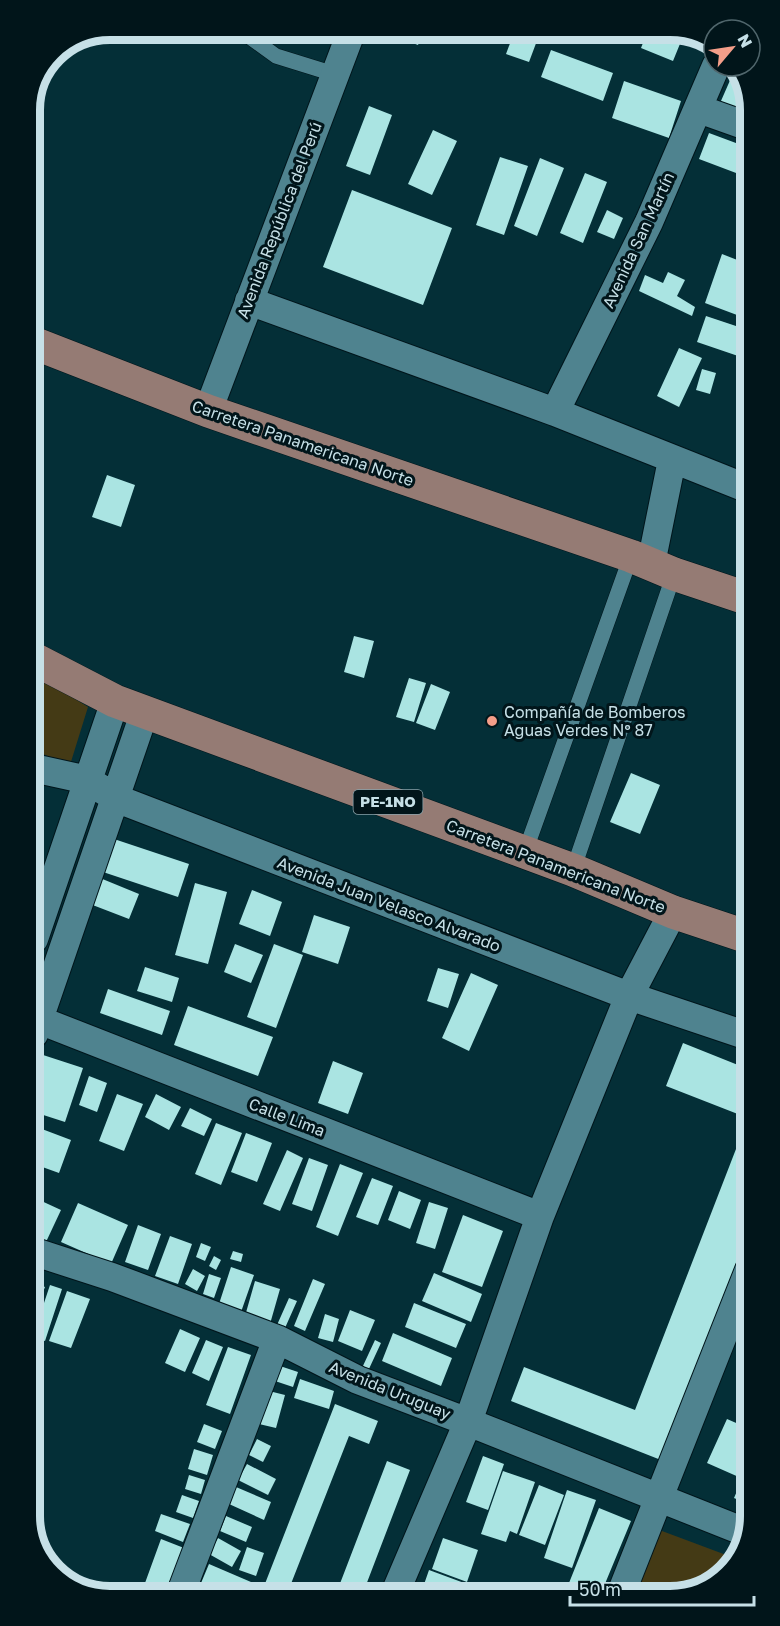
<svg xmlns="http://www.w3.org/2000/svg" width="780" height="1626" font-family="'Golos Text',sans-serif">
<rect width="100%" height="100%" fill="#042f37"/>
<path fill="#443a15" d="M32 672 88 707 70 765 33 750Z
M654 1528 737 1559 736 1561 700 1590 630 1591Z"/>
<path fill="#aae4e2" d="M393 30H424L418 45 391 35Z
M515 30H541L529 62 506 54Z
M607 30H629L626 38Z
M648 30H675L684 34 673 61 641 48Z
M551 50 613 73 603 101 541 77Z
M735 69 744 80V122L717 110Z
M624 81 681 101 669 138 612 118Z
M369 106 392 115 370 175 346 166Z
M433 130 457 141 432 195 408 184Z
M709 133 744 146V176L699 159Z
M500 157 528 166 504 235 476 225Z
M540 158 564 168 537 236 514 226Z
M585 173 607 182 583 243 560 233Z
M352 190 452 228 423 305 323 267Z
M607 210 623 218 614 239 597 232Z
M722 254 745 263V318L705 303Z
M668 272 685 280 677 296 695 307 692 316 639 291 645 275 663 283Z
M706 316 745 329V345L741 357 697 342Z
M679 348 702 358 679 407 657 396Z
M702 369 716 373 710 394 696 390Z
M107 475 135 485 121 527 92 517Z
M354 636 374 641 364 678 344 672Z
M409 678 426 683 414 722 396 717Z
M431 684 450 692 435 730 416 723Z
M631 773 660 785 640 834 610 822Z
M111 838 189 864 178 897 100 871Z
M100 878 139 894 129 919 90 904Z
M195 883 227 892 208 964 175 955Z
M252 890 282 902 270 936 239 924Z
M314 915 350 927 338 964 302 952Z
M235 944 263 955 251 983 224 972Z
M274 944 303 955 276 1028 247 1017Z
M145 967 179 978 172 1002 137 991Z
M438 968 459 974 448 1008 427 1001Z
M471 973 498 985 469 1051 442 1038Z
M108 989 170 1011 162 1035 100 1013Z
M188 1006 273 1037 258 1076 174 1045Z
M683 1043 748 1069 749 1248 666 1462 511 1401 524 1367 635 1410 748 1118 666 1086Z
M40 1054 83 1068 65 1122 34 1112V1071Z
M333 1061 363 1073 348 1114 318 1103Z
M89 1076 107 1083 97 1112 79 1105Z
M117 1094 143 1104 124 1151 99 1141Z
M156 1094 181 1107 169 1130 145 1117Z
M190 1108 212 1119 204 1136 181 1126Z
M216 1123 242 1133 221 1185 195 1174Z
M34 1126 71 1140 59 1173 34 1164Z
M246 1133 272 1143 257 1182 231 1172Z
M287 1150 303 1158 280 1211 263 1204Z
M309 1158 328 1165 312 1211 292 1204Z
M340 1164 363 1173 338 1236 316 1227Z
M372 1178 393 1186 378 1225 356 1217Z
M399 1191 421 1200 410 1229 388 1220Z
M35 1198 61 1210 46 1242 35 1237Z
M429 1202 448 1208 435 1249 416 1243Z
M78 1203 128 1225 111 1264 61 1242Z
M463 1215 503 1231 482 1287 442 1272Z
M138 1225 161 1234 148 1270 125 1262Z
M170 1236 192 1244 178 1284 155 1276Z
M201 1243 211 1247 205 1261 196 1257Z
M233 1251 243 1254 241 1262 230 1259Z
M214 1256 221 1260 216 1270 209 1266Z
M231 1267 254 1275 241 1312 219 1304Z
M193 1269 205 1276 197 1291 185 1284Z
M434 1273 482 1294 471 1322 422 1301Z
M209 1274 221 1278 214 1298 203 1294Z
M313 1279 325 1284 305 1331 294 1326Z
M255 1281 280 1289 270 1324 245 1316Z
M35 1283 45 1287 35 1312Z
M50 1285 62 1289 45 1341 35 1338V1330Z
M67 1291 90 1299 71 1348 49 1341Z
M289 1298 297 1301 285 1328 277 1325Z
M414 1303 466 1324 456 1348 405 1327Z
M350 1310 375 1320 362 1351 338 1341Z
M325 1314 339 1319 333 1342 318 1338Z
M180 1329 200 1338 185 1372 165 1363Z
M393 1333 452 1358 441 1386 382 1361Z
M206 1340 223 1347 209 1381 192 1373Z
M375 1340 381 1343 368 1371 362 1368Z
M228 1347 251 1355 230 1414 206 1405Z
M280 1366 298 1372 293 1387 275 1381Z
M300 1379 334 1391 329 1409 294 1398Z
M749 1382 750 1409 741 1406Z
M269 1391 285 1395 276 1428 259 1424Z
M335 1404 378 1421 369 1444 349 1436 287 1594H261Z
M727 1419 750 1429V1457L741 1478 707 1463Z
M204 1424 222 1431 215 1449 197 1442Z
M257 1439 271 1446 263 1462 249 1455Z
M194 1449 213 1455 207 1475 188 1469Z
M483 1456 504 1464 488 1510 466 1502Z
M387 1461 410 1470 363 1593 336 1594Z
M750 1461V1505L734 1498Z
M247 1464 276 1479 268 1495 238 1480Z
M503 1471 535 1482 517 1534 510 1531 506 1542 481 1534Z
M189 1475 205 1480 201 1494 185 1489Z
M539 1485 564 1495 545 1545 519 1535Z
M236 1487 271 1502 264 1520 229 1504Z
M567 1490 596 1500 572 1568 544 1558Z
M182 1495 199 1501 193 1518 176 1512Z
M599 1508 631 1521 602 1591H589L569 1583Z
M161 1514 190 1524 183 1542 155 1531Z
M226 1516 252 1527 246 1542 220 1531Z
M218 1538 241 1551 232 1567 209 1554Z
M443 1538 478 1550 467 1582 432 1569Z
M161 1539 184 1548 167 1592 145 1583Z
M247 1547 264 1553 256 1576 239 1570Z
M209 1564 251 1582 245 1594 196 1595Z
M429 1570 475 1587 473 1592 421 1593Z
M90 1587 113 1594V1596H105L89 1590Z"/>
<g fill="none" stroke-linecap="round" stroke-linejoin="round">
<defs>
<path id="lane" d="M240 30 276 56 334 74
M525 852 631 556
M573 870 674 574"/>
<path id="street" d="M699 109 744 125
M249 301 555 412 746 488
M208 411 352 30
M555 412 649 222 716 66
M651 564 672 460
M33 768 88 780 115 798 629 996 748 1036
M34 939 115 701
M34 1018 540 1216
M34 1034 145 711
M35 1252 112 1277 277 1339 358 1380 468 1422 745 1532
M622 1591 749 1270
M395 1593 468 1422 540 1216 629 996 673 912
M180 1595 277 1339"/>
<path id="primary" d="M31 342 208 411 631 556 674 574 746 598
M32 658 115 701 573 870 673 912 748 937"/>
</defs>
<use href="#lane" stroke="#00151b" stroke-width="16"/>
<use href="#street" stroke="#00151b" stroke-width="30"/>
<use href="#primary" stroke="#00151b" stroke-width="34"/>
<use href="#lane" stroke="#4f838f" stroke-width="15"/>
<use href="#street" stroke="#4f838f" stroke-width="28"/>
<use href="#primary" stroke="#957b74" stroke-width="33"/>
</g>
<circle fill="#f49e89" stroke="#01151a" stroke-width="2" cx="492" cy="721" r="6"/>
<g text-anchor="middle" stroke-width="6" stroke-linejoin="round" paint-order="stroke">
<rect fill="#01151a" stroke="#8ba3aa" stroke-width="1.5" x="353.5" y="790" width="69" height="24" rx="4.5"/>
<g font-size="15" font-weight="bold" fill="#c6e0e7">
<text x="388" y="807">PE-1NO</text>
</g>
<g font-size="16" fill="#c6e0e7" stroke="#01151a">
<text transform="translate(279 220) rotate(-69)" y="6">Avenida República del Perú</text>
<text transform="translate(638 240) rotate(-65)" y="6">Avenida San Martín</text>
<text transform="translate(303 443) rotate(19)" y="6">Carretera Panamericana Norte</text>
<text transform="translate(556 866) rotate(21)" y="6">Carretera Panamericana Norte</text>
<text transform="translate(389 904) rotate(21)" y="6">Avenida Juan Velasco Alvarado</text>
<text transform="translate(287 1117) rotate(21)" y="6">Calle Lima</text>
<text transform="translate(390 1390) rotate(22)" y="6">Avenida Uruguay</text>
</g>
<g font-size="16" fill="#c6e0e7" stroke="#01151a" text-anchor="start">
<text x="504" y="718">Compañía de Bomberos<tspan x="504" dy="18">Aguas Verdes Nº 87</tspan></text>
</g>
</g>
<path d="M0 0H780V1626H0ZM110 40H670A70 70 0 0 1 740 110V1516A70 70 0 0 1 670 1586H110A70 70 0 0 1 40 1516V110A70 70 0 0 1 110 40Z" fill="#01151a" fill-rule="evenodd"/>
<path fill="none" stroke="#c6e0e7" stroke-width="8" d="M110 40H670A70 70 0 0 1 740 110V1516A70 70 0 0 1 670 1586H110A70 70 0 0 1 40 1516V110A70 70 0 0 1 110 40Z"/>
<g transform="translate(732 48) rotate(61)"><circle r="28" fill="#01151a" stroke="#50666c" stroke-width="1.5"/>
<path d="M0-4.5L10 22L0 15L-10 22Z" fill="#f49e89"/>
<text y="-9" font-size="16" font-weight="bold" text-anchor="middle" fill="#c6e0e7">N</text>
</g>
<path d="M570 1596v9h184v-9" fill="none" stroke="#c6e0e7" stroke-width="3"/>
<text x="579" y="1596" font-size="18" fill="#c6e0e7" stroke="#01151a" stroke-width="4.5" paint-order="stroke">50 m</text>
</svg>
